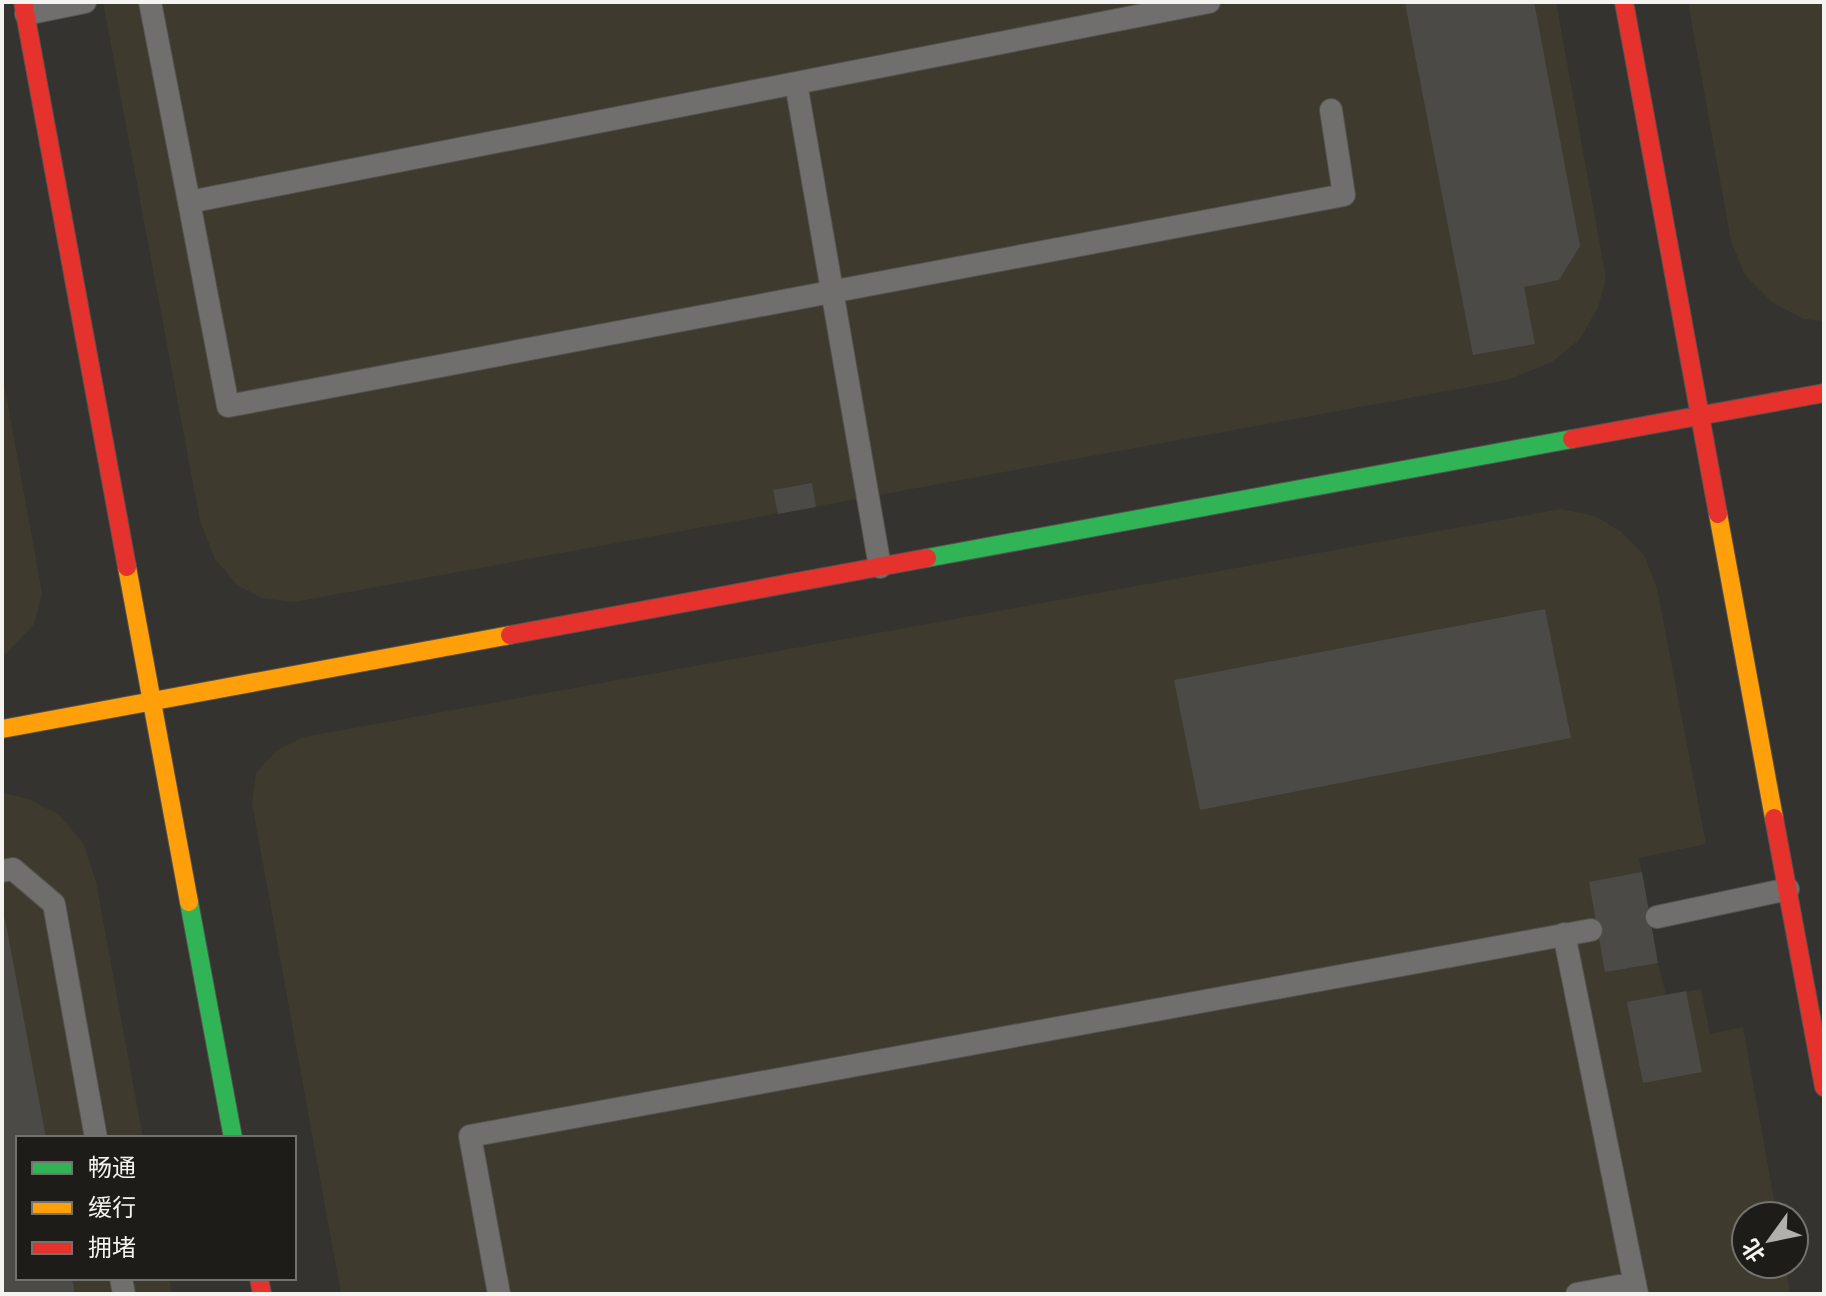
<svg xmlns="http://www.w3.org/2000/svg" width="1826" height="1296" font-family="'Times New Roman','Noto Sans SC',serif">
<rect width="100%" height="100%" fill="#35332f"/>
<path fill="#3f3a2e" d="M103 2H1556L1606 278 1598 308 1579 340 1552 362 1507 380 294 602 262 598 237 585 215 559 200 521Z
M1688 2H1824V321L1804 319 1773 303 1745 275 1731 241Z
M2 372 42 593 34 624 7 653 2 655Z
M1561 509 1595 516 1620 531 1644 555 1657 588 1706 844 1639 858 1658 963 1666 995 1701 989 1710 1034 1743 1027 1777 1216H1746V1264H1785L1790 1294H341L252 803 256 773 276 751 304 737Z
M2 793 29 799 59 815 84 844 96 882 143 1138H18V1278H169L172 1294H2Z"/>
<path fill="#4c4a47" d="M1534 2 1580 246 1559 280 1524 287 1535 344 1473 355 1405 3Z
M812 483 816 507 778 514 773 490Z
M1545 609 1571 738 1200 810 1174 680Z
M1642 872 1658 963 1605 972 1589 882Z
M5 919 46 1138H18V1278H72L75 1294H2V920Z
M1686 991 1702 1072 1643 1083 1627 1002Z"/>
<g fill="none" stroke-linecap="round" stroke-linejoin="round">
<defs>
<path id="lane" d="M150 2 189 202
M1209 2 189 202 228 406 1344 195 1331 110
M26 14 85 2
M796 83 880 567
M2 871 13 869 54 904 96 1138
M1657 917 1788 889
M1564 934 1637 1294
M121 1278 124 1294
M499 1294 470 1136 1591 930
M1577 1294 1635 1283"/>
<path id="fast" d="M927 558 1572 439
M189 902 233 1138"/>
<path id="slow" d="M1718 514 1774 818
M127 567 189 902
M2 729 510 635"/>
<path id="jam" d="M23 2 127 567
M1624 2 1718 514
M1572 439 1824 393
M510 635 927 558
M1774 818 1824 1087
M259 1278 262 1294"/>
</defs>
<use href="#lane" stroke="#54524f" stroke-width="24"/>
<use href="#fast" stroke="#54524f" stroke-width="20"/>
<use href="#slow" stroke="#54524f" stroke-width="20"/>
<use href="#jam" stroke="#54524f" stroke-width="20"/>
<use href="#lane" stroke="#706f6d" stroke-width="22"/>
<use href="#fast" stroke="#30b455" stroke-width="18"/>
<use href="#slow" stroke="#ff9f0a" stroke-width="18"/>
<use href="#jam" stroke="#e5322d" stroke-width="18"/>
</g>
<rect width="1826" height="1296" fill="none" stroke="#f5f3ef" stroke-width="8"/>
<rect x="16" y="1136" width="280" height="144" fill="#1d1c18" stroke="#73726e" stroke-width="2"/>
<rect x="32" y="1162" width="40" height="12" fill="#30b455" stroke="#73726e" stroke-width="2"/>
<text x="88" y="1176" font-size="24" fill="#f5f3ef">畅通</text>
<rect x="32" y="1202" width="40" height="12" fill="#ff9f0a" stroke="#73726e" stroke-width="2"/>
<text x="88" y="1216" font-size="24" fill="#f5f3ef">缓行</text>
<rect x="32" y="1242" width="40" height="12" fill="#e5322d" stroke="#73726e" stroke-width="2"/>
<text x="88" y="1256" font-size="24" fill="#f5f3ef">拥堵</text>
<g transform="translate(1770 1240) rotate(237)"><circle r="38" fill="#1d1c18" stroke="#73726e" stroke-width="2"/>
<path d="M0-6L14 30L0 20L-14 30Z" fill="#b2b0ac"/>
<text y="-12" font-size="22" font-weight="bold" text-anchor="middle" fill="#f5f3ef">北</text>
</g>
</svg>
